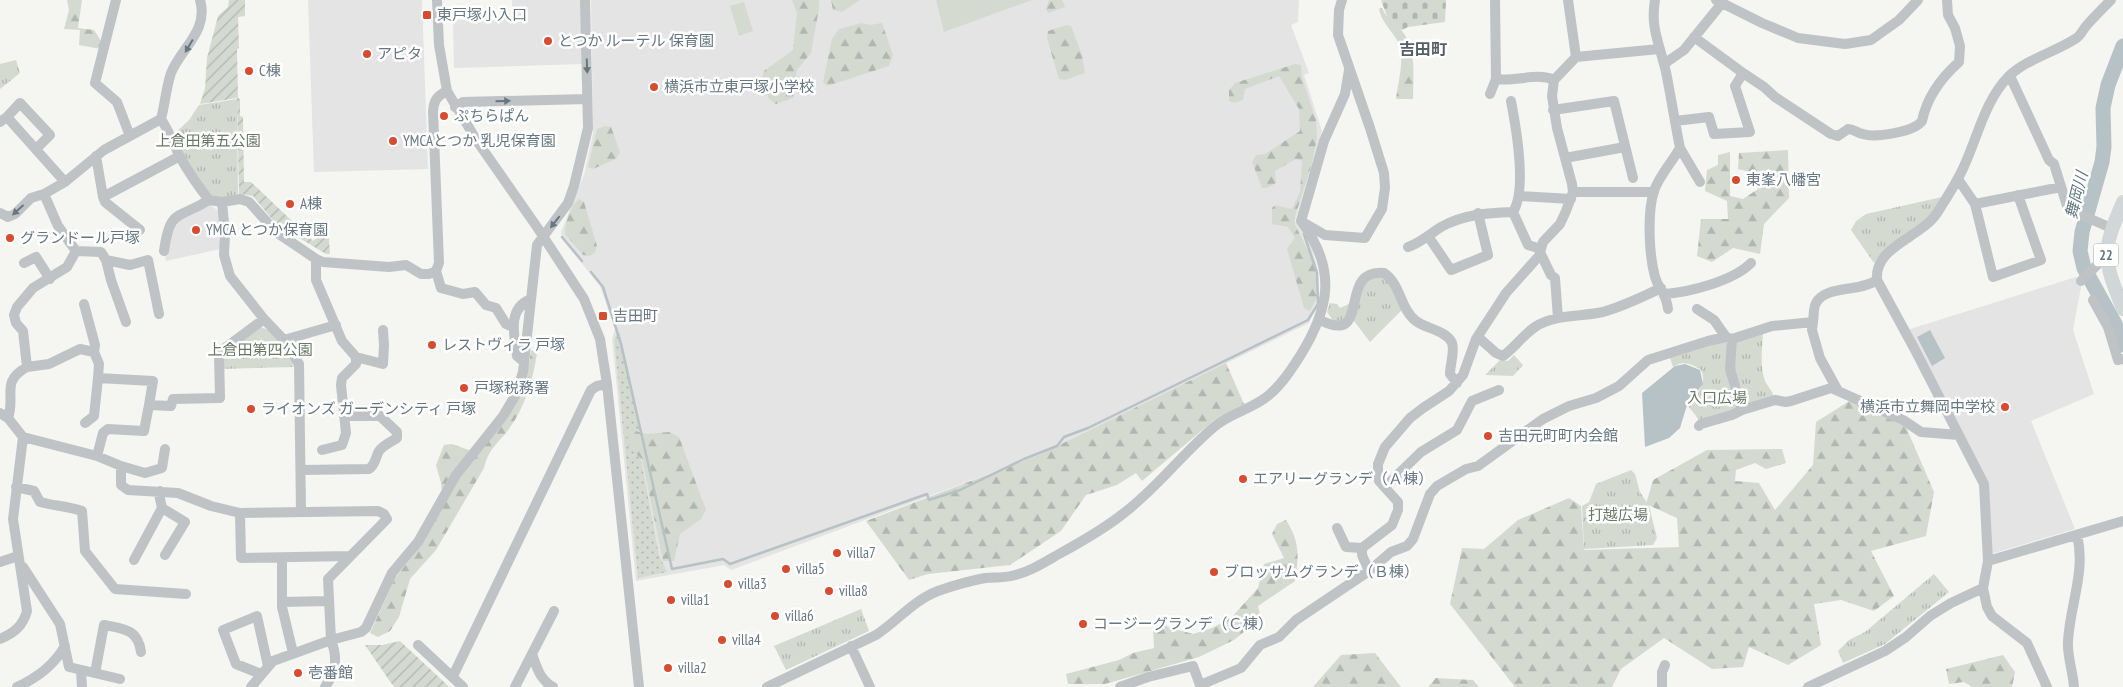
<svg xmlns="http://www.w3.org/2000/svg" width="2123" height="687" font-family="'PT Sans Narrow','Noto Sans JP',sans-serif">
<defs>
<pattern id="grass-dots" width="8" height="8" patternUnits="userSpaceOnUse" patternTransform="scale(1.25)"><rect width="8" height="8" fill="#d5dad1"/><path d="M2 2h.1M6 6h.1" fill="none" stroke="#b1b6af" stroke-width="1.8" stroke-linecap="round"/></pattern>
<pattern id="forest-firs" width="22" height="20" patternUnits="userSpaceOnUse" patternTransform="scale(1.25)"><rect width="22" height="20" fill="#d5dad1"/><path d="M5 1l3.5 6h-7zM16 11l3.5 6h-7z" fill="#b1b6af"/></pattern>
<pattern id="cemetery-stones" width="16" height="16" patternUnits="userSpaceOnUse" patternTransform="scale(1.25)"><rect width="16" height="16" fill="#d5dad1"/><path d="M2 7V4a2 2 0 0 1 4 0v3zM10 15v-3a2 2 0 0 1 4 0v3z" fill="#b1b6af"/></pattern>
<pattern id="park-tufts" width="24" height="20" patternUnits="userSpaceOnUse" patternTransform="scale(1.25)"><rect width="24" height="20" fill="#d5dad1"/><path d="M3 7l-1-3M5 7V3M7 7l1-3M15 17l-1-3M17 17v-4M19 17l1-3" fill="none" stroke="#b1b6af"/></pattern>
<pattern id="garden-furrows" width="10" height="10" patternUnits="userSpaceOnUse" patternTransform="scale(1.25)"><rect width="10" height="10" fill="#d5dad1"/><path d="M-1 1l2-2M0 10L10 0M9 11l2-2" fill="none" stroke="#b1b6af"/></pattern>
</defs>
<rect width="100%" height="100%" fill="#f5f5f2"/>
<path fill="#e3e4e3" d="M308 0H422L428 169 314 172Z
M512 0H582L583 64 454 68 453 20 512 18Z
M591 0H1299L1298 22 1291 25 1309 73 1304 75 1322 131 1295 221 1311 245 1318 270 1319 298 1309 323 1039 455 731 570 724 565 636 581 612 339 615 329 600 286 563 240 561 232 584 175 593 133Z
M211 205 218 211 221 225 220 249 166 261 165 254 171 227 178 218Z
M2076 277 2081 287 2073 330 2094 394 2031 421 2075 529 1991 554 1986 483 1907 330Z"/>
<path fill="url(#grass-dots)" d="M617 332 620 334 640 425 637 438 659 555 667 572 638 578 614 340Z"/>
<path fill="url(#forest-firs)" d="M67 0H82L78 28 94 30 103 44 101 49 79 45 80 30 64 29 69 10Z
M792 0H819V8L811 53 797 70 793 98 776 104 769 99 762 78 764 71 793 50 797 13Z
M831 0H860L842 12 833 10Z
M1049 0H1062L1065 7 1048 13 1046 9Z
M1382 8C1389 23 1395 21 1402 31 1417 50 1413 76 1413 99H1396C1398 81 1406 56 1397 40 1391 30 1381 21 1379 9Z
M861 23 870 25 882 23 893 55 889 66 827 86 823 82 832 39 839 29Z
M1067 25 1071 26 1082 55 1085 73 1065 80 1059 79 1047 38 1048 31Z
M1295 64 1301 65 1302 78 1316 120 1317 138 1311 167 1295 216V225L1315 264 1317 297 1310 311 1304 308 1287 249 1295 238 1288 227 1272 224V208L1275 205 1292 209 1300 192 1302 161 1296 159 1275 171 1276 183 1267 188H1262L1252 162 1256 155 1265 154 1300 131 1299 109 1279 76 1245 89 1243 100 1234 103 1229 101V90L1235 83Z
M605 126 611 127 620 152 616 159 593 169 588 167 597 129Z
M1788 150 1789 198 1764 224 1760 254 1733 248 1712 262 1697 256 1701 219H1728L1727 201 1705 191 1707 170 1718 165V155L1730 152V196L1743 199 1758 189V174L1738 169 1739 153Z
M579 199 584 202 597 246 595 252 590 256 583 255 565 234C565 224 570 206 579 199Z
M533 350 537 353C533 380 525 407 509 429 497 445 489 448 484 468L436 550 410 579 399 617 390 631 378 637 370 633 395 578 421 546 443 506 441 483 436 465 444 445 452 444 477 453C501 419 526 394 531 351Z
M1226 363 1244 404 1213 421 1142 481 1136 473 1117 485 1086 495 1061 531 1010 565 928 574 909 580 866 521 1039 455Z
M1851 400 1906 427 1934 492 1926 536 1871 551 1894 596 1874 611 1841 600 1814 604 1821 645 1788 665 1749 647 1743 667 1712 669 1664 638 1621 669 1612 687H1515L1450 604 1462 548 1484 549 1518 520 1569 498 1581 506 1584 550 1679 547 1677 518 1646 504 1653 480 1707 450 1782 449 1786 463 1766 469 1755 463 1736 470 1735 481 1759 483 1775 510 1813 465 1816 422Z
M632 430 646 434 669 432 679 437 706 510 701 519 680 534 674 561H663L642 459 629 448 627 432Z
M1286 520C1300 542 1299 556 1295 581L1258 606 1261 618 1234 640 1199 657 1105 684H1068L1066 674 1119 660 1133 653 1154 648 1153 627 1162 621 1168 627 1193 634 1212 628 1231 618 1258 588 1264 564 1284 558 1272 534 1277 524Z
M1375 653 1401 687H1313L1341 655Z
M2003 655 2015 672 2012 687H1972L1964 682 1949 684 1946 669Z
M1436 678 1473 680 1479 687H1428Z"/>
<path fill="url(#cemetery-stones)" d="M1381 0H1446L1445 22 1408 27 1402 30 1388 19Z"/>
<path fill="url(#park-tufts)" d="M16 60 20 73 0 89V64Z
M237 99 238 194 221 198 211 196 197 180 174 134 189 120 199 105Z
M1942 197 1924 224 1882 253 1874 263 1851 230 1856 221 1866 214Z
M1381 276 1387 280 1403 309 1370 342 1354 321 1362 286 1366 280Z
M1330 303 1337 304 1340 308 1351 303V311L1342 321 1334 322 1327 312Z
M260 327C276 330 289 353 294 367L222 369V357Z
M1763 329C1763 345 1759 365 1765 381 1768 387 1773 391 1774 398L1743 406 1732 365 1734 342Z
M1726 340 1740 408 1700 421 1688 406C1696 394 1708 385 1701 370 1692 364 1683 360 1673 367L1670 358Z
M1514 355 1523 365 1513 376 1485 375 1500 360 1508 361Z
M1631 470 1635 474 1640 492 1649 506 1657 538 1653 545 1584 549 1582 506 1589 502 1596 484Z
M1934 574 1949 592 1885 644 1843 663 1838 651 1849 640 1865 632Z
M861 609 869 631 786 670 774 646Z"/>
<path fill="url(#garden-furrows)" d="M229 0H245V16L238 17 239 48 237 49 238 98 240 99V116L243 117 244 182H251L313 241 328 227 330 254H326L276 224 253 196 239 194 237 98 200 104 205 88 207 58 218 16 228 7Z
M400 641 443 681 449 687H395L391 683 365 645H382Z"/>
<path fill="#d5dad1" d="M936 0H1032L944 32Z
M744 2 753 31 739 36 730 6Z"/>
<path fill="#b6c2c5" d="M1930 330 1945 358 1932 366 1917 337Z
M1685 364 1700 370 1703 384 1687 405 1680 428 1669 438 1645 447 1642 393 1675 366Z"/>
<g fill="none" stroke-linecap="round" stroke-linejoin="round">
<path stroke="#b6c2c5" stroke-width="2.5" d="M562 237 582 261
M591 272 603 287 621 344 672 569 723 559 730 564 927 494 929 500 960 490 1024 459 1057 446 1064 437 1088 428 1308 320 1318 304 1317 273 1304 234"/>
<path stroke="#b6c2c5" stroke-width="15" d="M2123 46 2108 85 2103 108 2104 147 2102 162 2082 232 2080 251 2084 268 2115 324 2123 345"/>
<path stroke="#bfc3c6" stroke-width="10" d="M116 0 95 83 117 102 130 136
M200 0C209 31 181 48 171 73 166 88 165 104 161 119 169 131 174 145 180 157 189 173 198 186 209 200L222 202 240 199 249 202 276 232 316 259 323 262 389 267 406 265 421 274H429L436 271 439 263 433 111C434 100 437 96 447 91
M437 0 439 45 447 91 477 141 537 227 584 299 600 339 607 384 639 687
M1655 0C1650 28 1660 45 1666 72 1671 97 1675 123 1680 148 1672 162 1659 176 1654 191 1647 213 1649 255 1655 277 1659 290 1666 292 1668 309
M1716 0 1762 23 1798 38 1845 44 1871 40 1899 20 1918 0
M1694 37 1743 73 1764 87 1775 97 1831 134 1838 136 1848 129C1854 129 1857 133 1863 134 1875 138 1914 132 1922 121 1927 97 1941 78 1959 62L1960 46 1955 28 1948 15 1947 0
M1576 57 1659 49
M1664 64 1684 50 1722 3
M2010 76 2049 160 2054 164 2068 209 2111 228
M1496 79C1516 82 1537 72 1554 80
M1490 94 1496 79 1495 0
M1511 101C1516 127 1527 190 1513 212
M455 107 463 102 587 99
M1553 110 1614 101 1633 178
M7 117 20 103 50 135 36 149
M1675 121 1709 117 1714 134 1750 132 1735 86 1743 73
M0 122 7 117 65 182
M1680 148 1700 182
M96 156 103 197 180 156
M1565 158 1625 147
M1958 179 1975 204 2061 187
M1573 192H1654
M1520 196 1571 199
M103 197 105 202 140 230
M222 202 225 234 224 255 230 276 264 319 284 340 299 364 301 512
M1975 204 1993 277 2041 260 2018 195
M1513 212 1528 245 1538 248 1551 275 1555 278 1558 318
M0 213 8 217 15 214 31 198 44 194 65 182 104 150 161 119
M1301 221 1324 141 1345 94 1349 70
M1306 224 1325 235 1365 238 1382 209 1385 188 1384 173 1370 128 1338 35 1339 10 1342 0
M1428 236 1451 270 1488 255 1478 213
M1408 247C1420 243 1430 234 1441 227 1464 214 1488 213 1513 212
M76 251 101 252 106 260 111 280 126 322
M164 251C170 208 177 220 209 200
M316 259V280L342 341 356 357 383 364 384 345 383 330
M106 260 130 265 148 260 159 314
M24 263 36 257 50 279
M436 271 441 288 463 294 475 292 486 305 496 308 506 324 513 327
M2081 281 2106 256
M1665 294C1690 292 1733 281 1751 263
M2093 300 2108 327 2118 360 2123 359
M84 304 95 345 94 352
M1697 309 1714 320 1726 337
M1320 320C1373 347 1336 268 1384 273 1401 284 1400 309 1416 321 1426 329 1446 330 1452 343 1455 352 1450 364 1450 374L1457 383
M1813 322 1812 330 1820 358 1838 391 1903 420 1921 432 1959 435
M1478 337 1496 353 1503 356C1515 347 1523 335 1535 327 1555 314 1581 317 1603 312 1624 306 1642 297 1661 288
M1732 339 1730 369 1742 410 1775 400 1786 402 1791 401 1831 388 1838 391
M284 340 336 325
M524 362 517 356C514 335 507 308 531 299
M27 367 49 364 80 349 94 352 99 364 98 378 153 381 149 405
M0 413 8 418 23 437 97 456 121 466V485L128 490 178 493 211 506 240 513 378 511 384 514 387 519 328 579 331 640 273 661 251 687
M8 418C16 395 0 382 27 367L23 331 16 323 14 315 17 307 33 288 67 267 76 251 58 226 44 194
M85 423 94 416 98 378
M1699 426 1701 424 1732 415 1742 410
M322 450 342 445 346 433 341 385 342 378 356 364V357
M97 456 103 433 108 429 144 431 149 405 171 406 173 399 220 398 219 355 225 348 264 319
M121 466 145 473 162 468 165 449
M301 470 369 469C376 464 375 458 379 451 383 445 391 442 397 438V432L380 416H344
M16 487 34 491 40 502C54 506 68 506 82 511L85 551 115 589 186 594
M1385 487 1421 452 1457 430 1472 401 1499 390
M162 508 185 522 165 555
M240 513 241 558 349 556
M1337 528 1346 547 1362 548
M282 558V607L293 653
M134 560 162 508 159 494 160 491
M1988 561 2123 521
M0 562 18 556
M23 567 60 624 69 667 120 679
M1369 571 1362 555V548L1392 525 1398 510V502L1379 481 1378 475V464L1385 447 1410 418 1423 408 1449 391 1463 375 1476 339 1506 293 1539 256 1543 242 1560 224 1566 211 1573 192 1572 184 1557 128 1552 96 1554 80 1576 57 1568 0
M282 602 329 601
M0 639C14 633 23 626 27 611L13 519 23 437
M418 645 463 687
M851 646 870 687
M532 654C537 668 540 680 553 687
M81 671 82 687
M95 673 104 625C124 629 138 629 141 652
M261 674 236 664 223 630 257 616 268 666
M453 676 591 390 597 386 607 384
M17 687C37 678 54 665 65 646
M325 687C336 672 338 658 331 640L361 632 366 628 392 573 418 542 456 475 503 416 515 396 523 372 537 245 568 203 574 186 588 128 585 0
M515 687 554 611
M767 687 876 635C897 621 914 600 938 591 952 586 969 581 985 578 994 577 1003 578 1011 576 1028 573 1045 562 1059 554 1081 542 1104 529 1124 513 1157 488 1182 454 1214 427 1230 413 1253 409 1269 395 1282 384 1291 370 1300 356 1330 308 1337 269 1301 221
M1120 687 1148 677 1193 666 1200 685 1241 668 1260 645 1279 637 1296 620 1369 571 1391 552 1407 546 1413 539 1430 494 1437 486 1466 469 1478 466 1543 419 1569 406 1596 398 1619 386 1648 360 1708 341 1726 337 1732 339 1772 326 1813 322C1814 316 1813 308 1816 303 1825 285 1861 292 1877 280
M1662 687V672L1665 665
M1808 687 1885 651 1906 637 1930 616 1951 603 1983 588
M2047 687 2027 643 1992 616 1987 607 1983 588 1988 561 1984 484 1914 348 1877 280C1874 246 1921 238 1937 213 1947 197 1958 181 1965 164 1978 135 1986 99 2009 76 2027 59 2055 52 2075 39 2081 36 2083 29 2087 25 2095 16 2103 8 2111 0
M2074 687C2073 672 2067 656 2068 641 2070 605 2086 571 2077 535"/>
<path stroke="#d1d6d9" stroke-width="14" d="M2123 202C2101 253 2103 258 2123 309"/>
</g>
<defs><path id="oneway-solid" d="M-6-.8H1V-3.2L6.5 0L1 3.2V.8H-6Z" transform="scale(1.25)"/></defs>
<g fill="#667781">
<use href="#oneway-solid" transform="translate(189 46) rotate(121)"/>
<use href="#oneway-solid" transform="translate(587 66) rotate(88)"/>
<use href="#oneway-solid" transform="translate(503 101) rotate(-1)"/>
<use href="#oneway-solid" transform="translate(18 210) rotate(138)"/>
<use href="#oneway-solid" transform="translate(555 222) rotate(128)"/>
</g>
<g fill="#d64c31" stroke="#fff" stroke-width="2">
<rect x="422" y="10" width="10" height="10" rx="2.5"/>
<circle cx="548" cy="41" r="5"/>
<circle cx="367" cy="54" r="5"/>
<circle cx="249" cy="71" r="5"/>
<circle cx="654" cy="87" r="5"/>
<circle cx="444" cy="116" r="5"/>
<circle cx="393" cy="141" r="5"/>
<circle cx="1736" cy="180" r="5"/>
<circle cx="290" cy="204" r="5"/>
<circle cx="196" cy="230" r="5"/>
<circle cx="10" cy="238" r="5"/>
<rect x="598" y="311" width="10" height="10" rx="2.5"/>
<circle cx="432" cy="345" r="5"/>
<circle cx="464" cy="388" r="5"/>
<circle cx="2005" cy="407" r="5"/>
<circle cx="251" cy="409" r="5"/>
<circle cx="1488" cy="436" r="5"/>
<circle cx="1243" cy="479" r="5"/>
<circle cx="837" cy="553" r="5"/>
<circle cx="786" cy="569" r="5"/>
<circle cx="1214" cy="572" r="5"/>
<circle cx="728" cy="584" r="5"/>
<circle cx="829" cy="591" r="5"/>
<circle cx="671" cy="600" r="5"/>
<circle cx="775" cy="616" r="5"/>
<circle cx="1083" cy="624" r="5"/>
<circle cx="722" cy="640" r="5"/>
<circle cx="668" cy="668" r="5"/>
<circle cx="298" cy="673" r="5"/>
</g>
<g text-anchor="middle" stroke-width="5" stroke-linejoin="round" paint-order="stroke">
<rect fill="#fff" stroke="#94a0a7" stroke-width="1" x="2093.5" y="243.5" width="25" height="23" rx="4"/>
<g font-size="14" font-weight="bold" fill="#667781">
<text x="2106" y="260">22</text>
</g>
<g font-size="15" fill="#667781" stroke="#fff" text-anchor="start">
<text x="437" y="20">東戸塚小入口</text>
<text x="558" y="46">とつか ルーテル 保育園</text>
<text x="377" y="59">アピタ</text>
<text x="259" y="76">C棟</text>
<text x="664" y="92">横浜市立東戸塚小学校</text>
<text x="454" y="121">ぷちらぱん</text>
<text x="403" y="146">YMCAとつか 乳児保育園</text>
<text x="1746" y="185">東峯八幡宮</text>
<text x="300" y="209">A棟</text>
<text x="206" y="235">YMCA とつか保育園</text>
<text x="20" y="243">グランドール戸塚</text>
<text x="613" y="321">吉田町</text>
<text x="442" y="350">レストヴィラ 戸塚</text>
<text x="474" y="393">戸塚税務署</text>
<text x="1995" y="412" text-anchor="end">横浜市立舞岡中学校</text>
<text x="261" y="414">ライオンズ ガーデンシティ 戸塚</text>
<text x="1498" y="441">吉田元町町内会館</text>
<text x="1253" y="484">エアリーグランデ（Ａ棟）</text>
<text x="847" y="558">villa7</text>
<text x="796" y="574">villa5</text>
<text x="1224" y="577">ブロッサムグランデ（Ｂ棟）</text>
<text x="738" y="589">villa3</text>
<text x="839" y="596">villa8</text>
<text x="681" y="605">villa1</text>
<text x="785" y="621">villa6</text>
<text x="1093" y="629">コージーグランデ（Ｃ棟）</text>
<text x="732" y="645">villa4</text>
<text x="678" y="673">villa2</text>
<text x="308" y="678">壱番館</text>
</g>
<g font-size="15" fill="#6a7865" stroke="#fff">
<text x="208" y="146">上倉田第五公園</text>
<text x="260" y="355">上倉田第四公園</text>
<text x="1717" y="403">入口広場</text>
<text x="1618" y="520">打越広場</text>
</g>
<g font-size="16" font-weight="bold" fill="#545f66" stroke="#fff">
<text x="1423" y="55">吉田町</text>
</g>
<g font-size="16" font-style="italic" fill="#62787e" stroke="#fff">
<text transform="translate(2076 195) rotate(-76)" y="6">舞岡川</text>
</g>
</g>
</svg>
